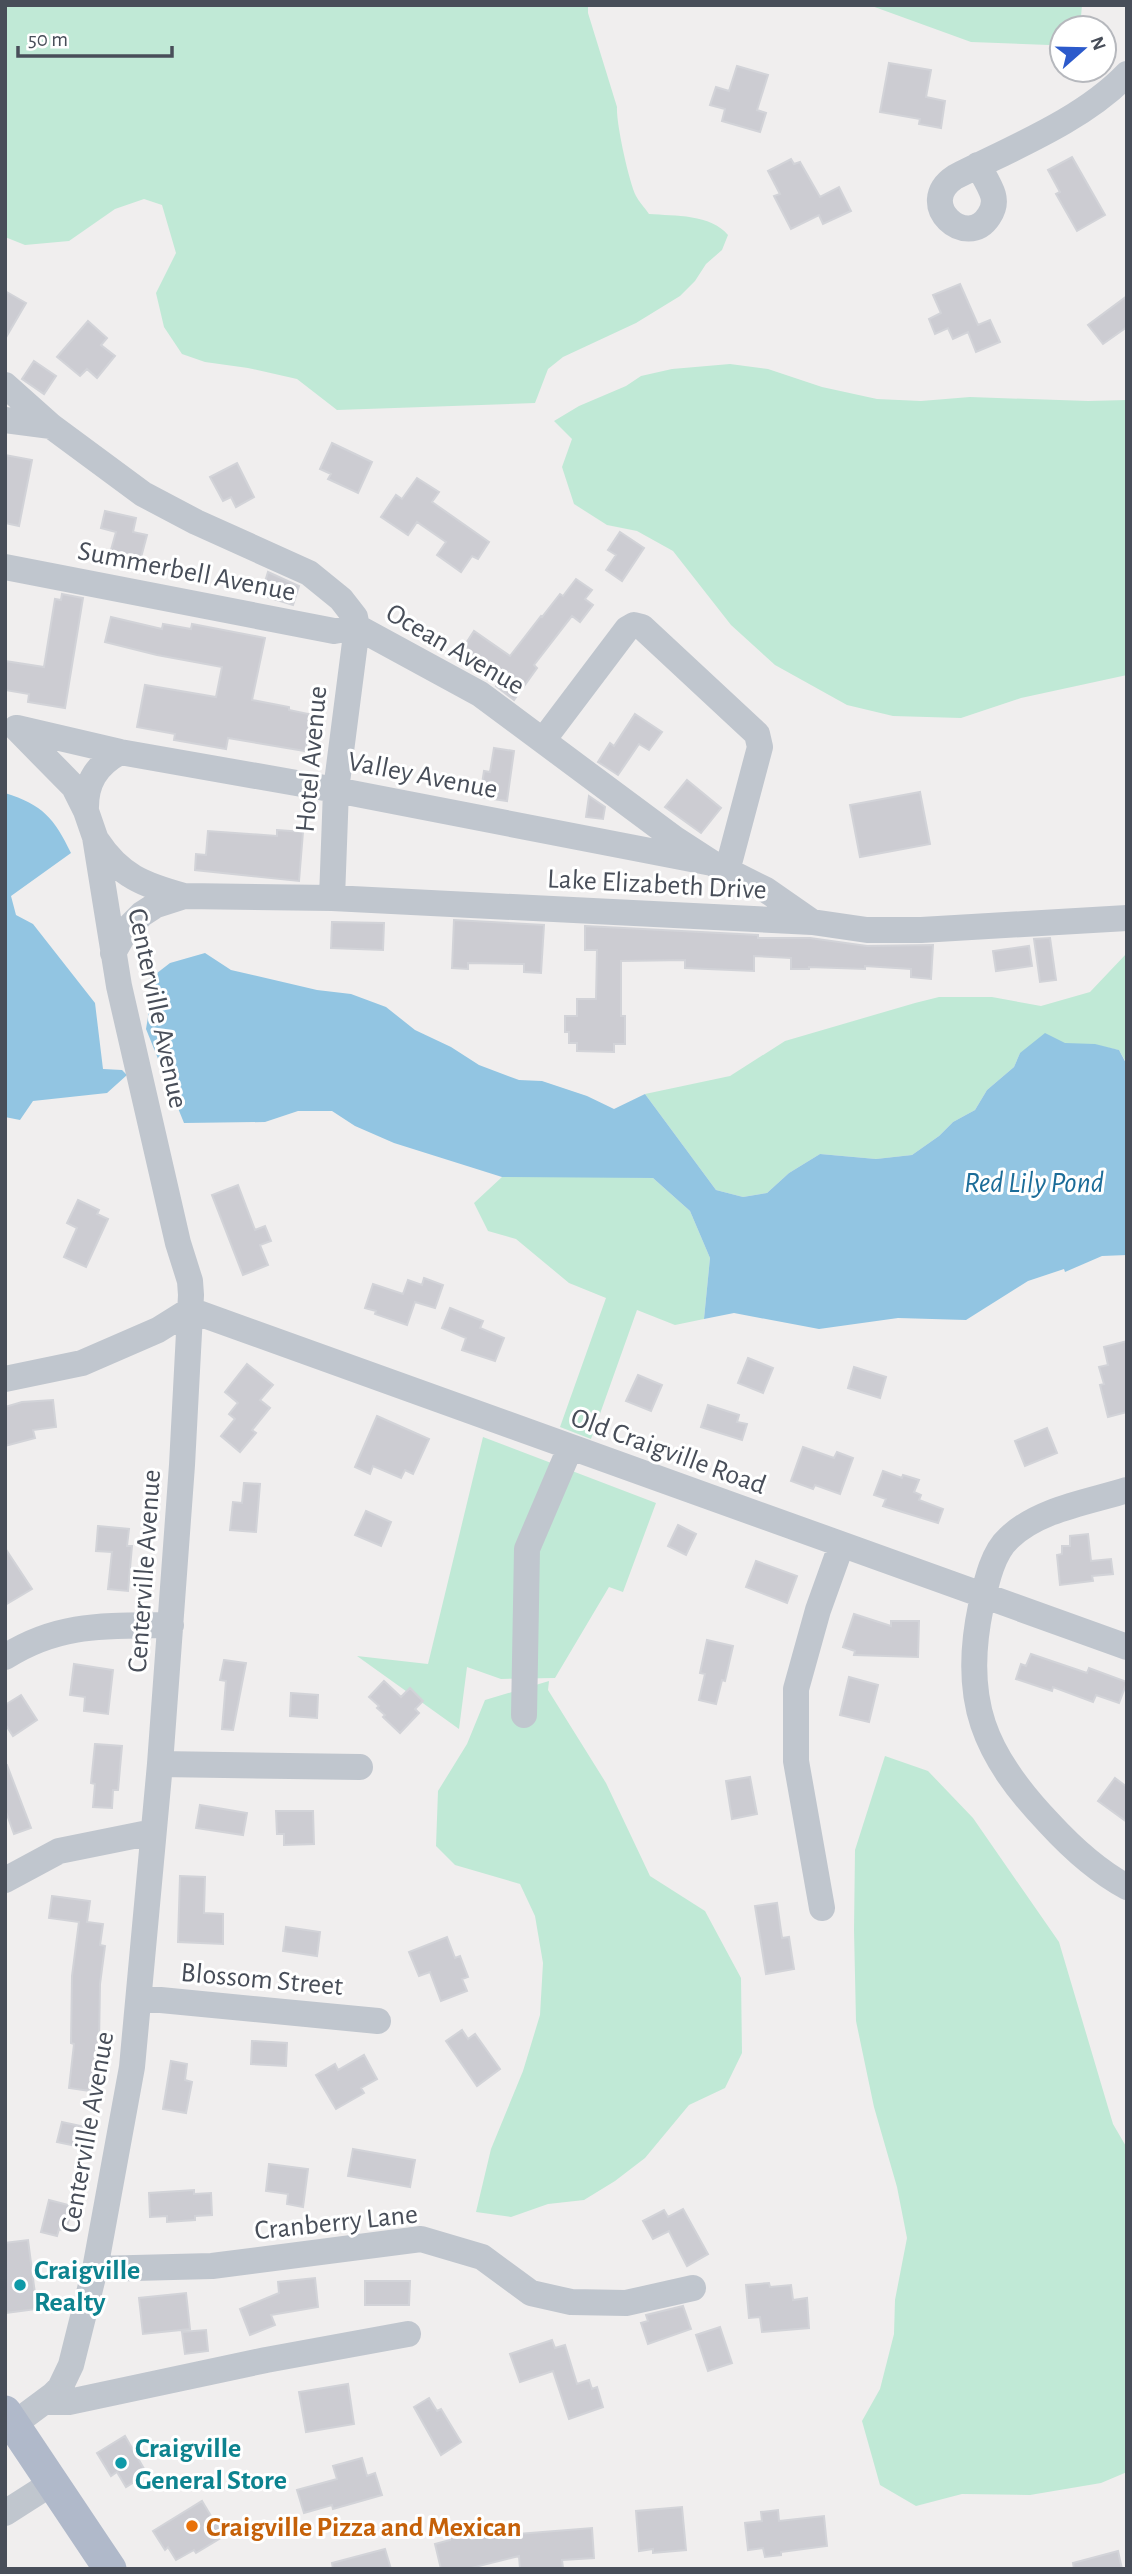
<svg xmlns="http://www.w3.org/2000/svg" width="1132" height="2574" font-family="'Alegreya Sans',sans-serif">
<rect width="100%" height="100%" fill="#f0eeee"/>
<path fill="#c0e9d6" d="M5 5H588V13L617 107C616 123 629 182 636 196 639 202 645 208 649 214 675 216 711 214 728 235L722 250 706 264 695 281 680 296 636 323 563 357 548 369 535 403 337 410 297 379 248 368 205 362 182 354 164 327 156 293 176 253 162 205 144 199 115 209 69 241 25 245 5 237Z
M869 5H1082L1080 28H1062V39L1049 45 971 42Z
M730 364 768 369 822 387 877 399 921 401 970 397 1088 401 1127 400V675L1021 698 961 718 893 716 847 705 775 665 731 625 673 551 637 531 607 525 574 504 562 467 572 439 554 421 579 406 626 386 641 376 672 369Z
M1127 953V1064L1119 1050C1077 1040 1061 1044 1020 1053L1014 1067 987 1090 975 1110 953 1122 939 1136 912 1155 876 1159 820 1154 789 1173 767 1193 743 1197 716 1190 645 1094 730 1076 785 1041 915 1003 939 997H992L1041 1006 1090 992Z
M592 1176 653 1178 690 1211 710 1258 704 1319 675 1325 637 1310 591 1439 560 1427 606 1298 569 1283 516 1239 488 1231 474 1203 502 1177Z
M483 1437 656 1503 623 1592 609 1587 555 1678 501 1679 467 1667 459 1729 357 1656 428 1664Z
M549 1681 548 1690 606 1783 650 1876 705 1911 741 1978 742 2053 725 2088 689 2105 645 2158 615 2181 584 2200 548 2204 511 2217 476 2212 491 2149 523 2071 540 2015 543 1963 535 1916 520 1884 455 1865 436 1846 438 1791 467 1744 485 1700Z
M885 1756 928 1771 973 1818 1059 1942 1113 2124 1127 2148V2472L1101 2483 1030 2495 962 2494 916 2506 880 2485 862 2421 880 2389 894 2334 895 2300 907 2238 897 2187 874 2107 856 2021 854 1930 855 1850Z"/>
<path fill="#92c5e2" d="M5 793C43 805 54 818 71 853L11 896 16 915 33 924 95 1003 103 1069 122 1070 127 1075 107 1093 33 1101 20 1120 5 1117Z
M205 953 231 970 317 990 351 994 386 1007 415 1030 451 1047 479 1065 519 1080 542 1081 587 1096 614 1109 645 1094 716 1190 743 1197 767 1193 789 1173 820 1154 876 1159 912 1155 939 1136 953 1122 975 1110 987 1090 1014 1067 1020 1053 1045 1033 1065 1043 1095 1044 1119 1050 1127 1065V1255L1102 1256 1065 1272 1064 1269 1028 1281 966 1320 898 1318 819 1329 734 1313 704 1319 710 1258 690 1211 653 1178 502 1177 394 1143 355 1126 332 1111H298L265 1122 184 1123 146 1029 150 1005 148 980 170 963Z"/>
<path fill="#ccccd2" stroke="#d2d3d8" stroke-width="2" d="M889 63 931 70 926 97 945 101 941 128 919 124 920 119 880 112Z
M737 66 768 75 757 110 766 113 760 132 722 121 725 109 710 105 716 87 729 91Z
M1072 157 1105 215 1077 231 1056 194 1060 192 1048 170Z
M791 159 794 164 800 162 820 197 839 187 851 211 823 224 819 215 791 229 774 196 780 194 768 171Z
M960 284 978 325 990 320 1000 342 976 352 968 332 953 339 948 328 935 334 929 319 941 313 933 295Z
M5 291 26 303 5 339Z
M1127 296V327L1103 344 1088 325Z
M88 321 107 338 101 345 115 356 97 378 87 369 80 376 57 357Z
M34 361 56 376 44 394 22 379Z
M332 443 372 462 358 493 328 479 331 474 320 469Z
M5 455 32 460 19 526 5 523Z
M237 463 254 497 236 507 231 497 223 501 210 477Z
M417 478 439 492 432 502 489 542 478 559 472 556 461 572 437 555 446 542 417 522 408 535 381 517 396 495 402 499Z
M105 511 136 518 133 532 147 535 139 565 109 557 116 532 101 528Z
M620 532 644 548 622 581 606 570 616 555 608 550Z
M268 572 299 586 293 605 261 595Z
M576 579 592 590 585 599 593 605 580 622 572 616 534 665 537 668 514 700 496 686 501 679 461 651 474 631 510 656 541 616 542 617 560 594 563 596Z
M62 594 83 598 65 708 28 702 29 694 5 690V661L44 667 55 599 61 600Z
M111 617 162 629 163 624 191 629 192 624 265 638 252 700 289 707V710L313 715 305 751 228 738 226 749 174 740 175 734 137 727 145 685 216 697 222 667 157 655 105 642Z
M635 714 662 732 649 750 639 744 618 775 598 762 610 743 614 746Z
M494 748 514 751 507 801 480 797 484 771 490 772Z
M687 780 721 808 701 833 665 807Z
M920 792 930 844 860 857 850 805Z
M589 796 605 807 603 819 586 817Z
M277 830 303 832 299 881 195 870 196 854 206 855 208 831 277 836Z
M454 920 544 925 541 973 524 972V964L468 963V969L452 968Z
M332 922 384 923 383 950 331 948Z
M585 926 758 935V938H810L867 946 933 945 931 979 911 977V969L865 966V969L809 967V969H791V958L754 956V971L685 968V960L621 961V1016H625V1044H614V1052L577 1051V1043H569V1032H565V1016H577V999H596L597 950H585Z
M1050 938 1056 980 1040 982 1034 939Z
M1029 946 1032 966 996 971 993 951Z
M238 1185 255 1230 265 1226 271 1241 260 1245 268 1265 243 1275 212 1195Z
M78 1200 99 1210 97 1214 108 1219 86 1267 64 1257 77 1228 67 1223Z
M424 1278 443 1285 435 1308 415 1302 407 1325 375 1314 376 1311 365 1308 373 1284 403 1294 408 1280 422 1285Z
M450 1308 483 1321 480 1328 504 1338 495 1361 462 1350 466 1338 442 1328Z
M1127 1341V1412L1108 1417 1100 1385 1104 1384 1099 1367 1108 1365 1104 1347Z
M748 1358 773 1368 763 1393 738 1383Z
M247 1364 273 1385 260 1400 270 1408 252 1430 256 1433 240 1452 221 1436 235 1419 229 1414 238 1403 225 1392Z
M854 1367 886 1377 880 1398 848 1388Z
M638 1375 662 1385 651 1411 626 1401Z
M53 1400 56 1427 33 1430 35 1438 5 1446V1407L22 1402Z
M708 1405 739 1415 737 1422 747 1424 742 1440 701 1427Z
M377 1416 429 1439 413 1474 405 1470 401 1478 373 1466 370 1474 355 1467Z
M1047 1428 1057 1453 1025 1466 1015 1441Z
M803 1447 834 1458 837 1452 853 1458 840 1494 815 1485 813 1489 791 1481Z
M883 1471 902 1478 903 1475 919 1480 914 1492 921 1495 919 1500 943 1509 938 1523 883 1506 886 1499 874 1495Z
M244 1483 260 1484 256 1532 230 1530 233 1502 242 1503Z
M366 1511 391 1522 381 1546 355 1535Z
M678 1525 696 1534 686 1555 668 1546Z
M98 1526 129 1529 127 1546H132L128 1591 108 1589 112 1552 96 1551Z
M1088 1534 1091 1561 1111 1559 1113 1574 1092 1576 1093 1581 1060 1585 1057 1555 1062 1554V1546H1070V1536Z
M5 1548 32 1589 5 1605Z
M756 1561 797 1576 787 1603 746 1587Z
M854 1614 891 1626V1621H919L918 1657 854 1655 855 1651 843 1647Z
M707 1640 733 1646 725 1681 722 1680 716 1704 699 1700 705 1674 700 1673Z
M1031 1654 1087 1673 1089 1668 1127 1682 1119 1703 1096 1695 1093 1702 1053 1687 1052 1691 1016 1679 1021 1664 1026 1666Z
M224 1660 246 1663 233 1730 222 1729 226 1681 220 1680Z
M74 1664 113 1670 108 1714 84 1711 85 1697 70 1695Z
M849 1677 878 1685 869 1722 840 1715Z
M384 1681 401 1697 410 1688 423 1701 415 1709 419 1713 400 1733 383 1717 385 1715 377 1708 379 1706 369 1697Z
M291 1693 318 1695 317 1718 290 1716Z
M21 1695 37 1720 13 1736 5 1724V1705Z
M95 1744 122 1746 118 1790H113L112 1808 93 1807 95 1784 91 1783Z
M5 1765H7L31 1828 14 1834 5 1809Z
M750 1777 757 1814 732 1819 726 1781Z
M1115 1778 1127 1787V1822L1098 1801Z
M200 1805 247 1813 243 1835 196 1828Z
M276 1811H313L314 1844 284 1845V1834H277Z
M180 1876 205 1877 204 1913 223 1914V1944L178 1942Z
M52 1896 90 1901 87 1922 103 1924 100 1945 105 1946 100 1984 99 2045 96 2066 100 2067 97 2092 69 2088 74 2044 71 2043 72 1976 79 1922 49 1918Z
M777 1903 782 1938 789 1937 794 1969 766 1974 755 1906Z
M286 1927 320 1932 317 1956 283 1951Z
M447 1937 455 1958 460 1956 468 1977 462 1979 467 1991 441 2001 430 1972 419 1976 409 1952Z
M462 2030 468 2039 475 2034 500 2069 477 2086 446 2041Z
M252 2041 287 2043 286 2066 251 2064Z
M364 2055 377 2079 361 2088 364 2093 336 2109 316 2075 335 2064 338 2070Z
M171 2061 187 2064 185 2080 192 2082 186 2113 163 2109Z
M62 2122 90 2128 86 2148 57 2142Z
M353 2149 415 2160 410 2187 348 2176Z
M269 2164 308 2169 303 2207 287 2204 288 2194 266 2191Z
M194 2190V2194L211 2193 212 2215 195 2216V2220L167 2222V2216L150 2217 149 2193Z
M49 2200 72 2206 66 2231 59 2229 57 2236 41 2232Z
M683 2209 708 2254 687 2266 669 2231 653 2239 643 2221 664 2210 668 2217Z
M28 2240 37 2309 5 2313V2243Z
M315 2278 318 2307 271 2315 275 2325 250 2335 240 2309 279 2293 278 2282Z
M365 2281H410L409 2305H365Z
M769 2283 770 2287 791 2285 793 2300 807 2298 809 2328 762 2332 760 2317 749 2318 746 2285Z
M186 2293 190 2329 143 2334 139 2298Z
M683 2306 691 2329 648 2344 641 2323 648 2321 646 2315Z
M720 2327 732 2363 708 2371 696 2335Z
M206 2330 208 2351 185 2354 182 2332Z
M552 2340 555 2348 565 2345 577 2384 589 2380 592 2389 597 2387 603 2407 569 2419 553 2371 520 2382 510 2354Z
M348 2384 354 2424 306 2432 299 2392Z
M429 2398 437 2411 441 2409 461 2442 441 2455 414 2407Z
M125 2436 147 2474 126 2487 117 2472 111 2476 97 2453Z
M362 2458 367 2476 375 2473 382 2495 333 2509 332 2505 304 2513 297 2490 337 2479 333 2466Z
M202 2501 214 2521 220 2518 229 2533 196 2553 194 2550 176 2560 168 2547 165 2550 153 2531Z
M682 2507 686 2550 653 2553V2549L639 2551 636 2511Z
M778 2510 779 2521 824 2516 827 2546 781 2552V2555L765 2557 763 2548 748 2550 745 2523 762 2521 761 2512Z
M478 2521 479 2528 491 2525 494 2536 592 2528 594 2558 562 2560 563 2568 550 2569H520L519 2556 467 2569H441L435 2544 450 2540 448 2529Z
M385 2549 391 2569H333L332 2563Z
M1118 2551 1122 2569H1074L1073 2563Z"/>
<g fill="none" stroke-linecap="round" stroke-linejoin="round">
<path stroke="#c0c6ce" stroke-width="26" d="M978 165C983 175 990 185 993 195 995 202 993 210 989 216 967 251 914 204 955 177 1012 148 1083 120 1127 74
M5 385 51 426 143 494 196 522 309 573 341 599 355 617 357 627 336 790 332 898
M5 420 51 426
M5 567 334 631 357 627
M357 627 480 694 675 839 712 863 766 890 812 922
M17 728 120 752 336 790 712 863
M544 739 627 629 634 625 642 627 757 734 760 747 727 871
M86 811C85 783 96 765 120 752
M97 841C120 876 144 885 184 896
M113 953 126 930 142 914 156 905 184 896 332 898 812 922 867 930H921L1127 918
M190 1310 1127 1647
M5 1379 82 1363 158 1330 190 1310
M1127 1490C1089 1502 1039 1509 1009 1538 992 1553 986 1584 981 1606 961 1700 984 1755 1049 1823 1072 1848 1097 1871 1127 1887
M5 1657C60 1622 108 1626 171 1625
M524 1715 527 1549 570 1448
M160 1764 360 1767
M5 1880 59 1851 153 1832
M822 1908 796 1761V1689L818 1610 841 1546
M140 1998 378 2021
M95 2269 212 2266 421 2239 482 2257 531 2293 571 2302 626 2303 693 2288
M46 2402H69L266 2360 408 2334
M14 2424 53 2395 60 2388 71 2365 95 2269 132 2067 160 1764 182 1465 191 1295 190 1281 178 1243 119 986 95 837 86 811 74 787 16 728
M5 2513 52 2483"/>
<path stroke="#b0b9ca" stroke-width="33" d="M5 2412 110 2569"/>
</g>
<g fill="#0f9aa8" stroke="#fff" stroke-width="2.5">
<circle cx="20" cy="2285" r="7"/>
<circle cx="121" cy="2463" r="7"/>
</g>
<circle fill="#e8710a" stroke="#fff" stroke-width="2.5" cx="192" cy="2526" r="7"/>
<g text-anchor="middle" stroke-width="6" stroke-linejoin="round" paint-order="stroke">
<g font-size="28" fill="#484e59" stroke="#fff">
<text transform="translate(187 570) rotate(11)" y="10">Summerbell Avenue</text>
<text transform="translate(456 648) rotate(30)" y="10">Ocean Avenue</text>
<text transform="translate(310 759) rotate(-85)" y="10">Hotel Avenue</text>
<text transform="translate(423 774) rotate(11)" y="10">Valley Avenue</text>
<text transform="translate(657 883) rotate(3)" y="10">Lake Elizabeth Drive</text>
<text transform="translate(159 1008) rotate(78)" y="10">Centerville Avenue</text>
<text transform="translate(669 1450) rotate(20)" y="10">Old Craigville Road</text>
<text transform="translate(143 1571) rotate(-86)" y="10">Centerville Avenue</text>
<text transform="translate(262 1978) rotate(5)" y="10">Blossom Street</text>
<text transform="translate(86 2132) rotate(-80)" y="10">Centerville Avenue</text>
<text transform="translate(336 2221) rotate(-6)" y="10">Cranberry Lane</text>
</g>
<g font-size="28" font-weight="bold" fill="#0d838f" stroke="#fff" text-anchor="start">
<text x="34" y="2279">Craigville<tspan x="34" dy="32">Realty</tspan></text>
<text x="135" y="2457">Craigville<tspan x="135" dy="32">General Store</tspan></text>
</g>
<g font-size="28" font-weight="bold" fill="#c56008" stroke="#fff" text-anchor="start">
<text x="206" y="2536">Craigville Pizza and Mexican</text>
</g>
<g font-size="30" font-style="italic" fill="#1b6c98" stroke="#fff">
<text x="1034" y="1192">Red Lily Pond</text>
</g>
</g>
<rect width="1132" height="2574" fill="none" stroke="#484e59" stroke-width="14"/>
<g transform="translate(1083 49) rotate(70)"><circle r="33" fill="#ffffff" stroke="#b6b8bd" stroke-width="2"/>
<path d="M0-5L12 26L0 18L-12 26Z" fill="#2c5acb"/>
<text y="-10" font-size="19" font-weight="bold" text-anchor="middle" fill="#484e59">N</text>
</g>
<path d="M18 46v10h154v-10" fill="none" stroke="#484e59" stroke-width="3.5"/>
<text x="28" y="46" font-size="21" fill="#484e59" stroke="#ffffff" stroke-width="5" paint-order="stroke">50 m</text>
</svg>
